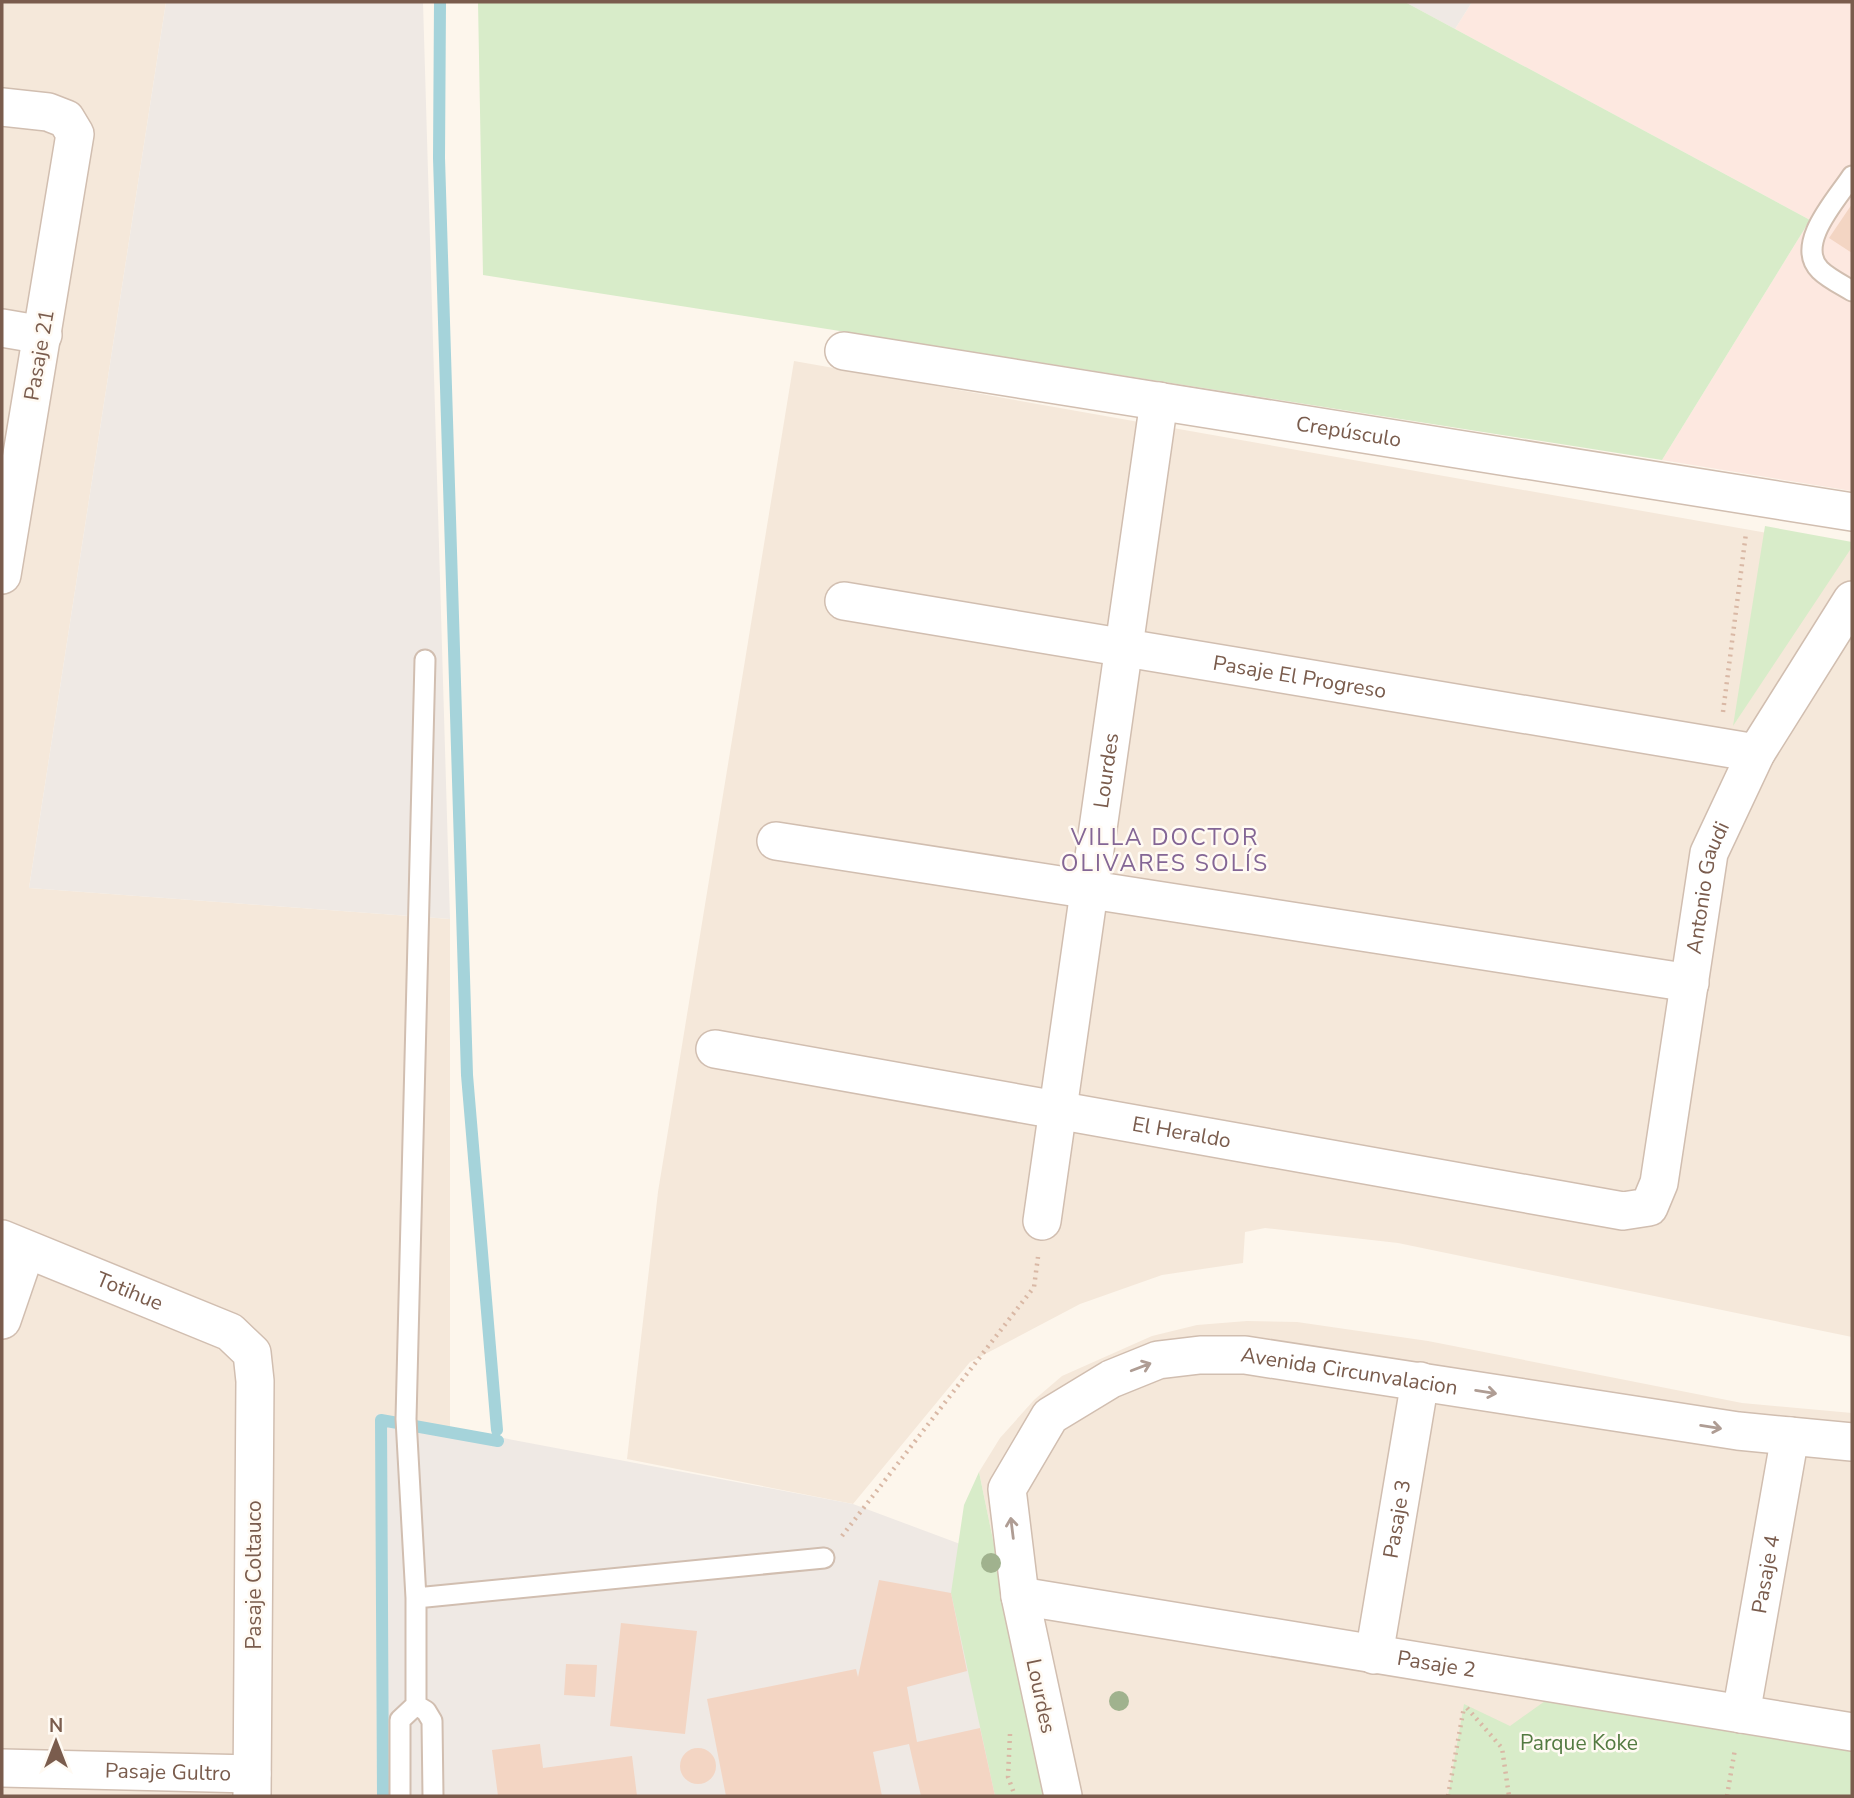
<svg xmlns="http://www.w3.org/2000/svg" width="1854" height="1798" font-family="'Nunito Sans',sans-serif">
<rect width="100%" height="100%" fill="#fdf6ec"/>
<path fill="#f5e8da" d="M2 2H166L29 888 450 919V1427L376 1415 377 1796H2Z
M794 361 1852 548V1337L1398 1243 1265 1228 1245 1232 1243 1263 1162 1275 1080 1304 970 1362 853 1504 627 1459 658 1192Z
M1247 1321 1297 1322 1428 1341 1742 1403 1852 1413V1796H1046L979 1472 1000 1438 1034 1400 1062 1376 1152 1336 1197 1325Z"/>
<path fill="#fde8e0" d="M1472 2H1852V491L1662 460 1810 220 1455 29Z"/>
<path fill="#efe9e4" d="M166 2H423L450 919 29 888Z
M1405 2H1472L1455 29Z
M376 1414 853 1504 995 1557 1046 1796H377Z"/>
<path fill="#d8ecc9" d="M478 2H1405L1810 220 1662 460 483 275Z
M1765 526 1852 542V547L1733 726Z
M979 1472 1046 1796H995L951 1593 964 1505Z
M1566 1686 1852 1734V1796H1448L1464 1704 1510 1726Z"/>
<g fill="none" stroke-linecap="round" stroke-linejoin="round">
<path stroke="#a5d3da" stroke-width="12" d="M440 2 439 158 467 1075 497 1430
M383 1796 381 1420 498 1441"/>
</g>
<path fill="#f3d5c3" d="M1852 204V253L1829 238Z
M879 1580 951 1593 967 1671 907 1687 917 1742 980 1728 995 1796H921L909 1744 873 1752 882 1796H726L707 1699 856 1669 858 1677Z
M621 1623 697 1631 685 1734 610 1726Z
M566 1664 597 1665 595 1697 564 1695Z
M540 1744 543 1768 632 1756 637 1796H498L492 1750Z
M680 1766a18 18 0 1 1 36 0a18 18 0 1 1-36 0Z"/>
<g fill="none" stroke-linecap="round" stroke-linejoin="round">
<defs>
<path id="lane" d="M1852 176C1838 198 1794 244 1820 270 1828 278 1842 285 1852 291
M416 1598 406 1419 425 660
M416 1705V1598L824 1558
M416 1705 426 1711 432 1721 433 1796
M400 1796V1720L416 1705"/>
<g id="street">
<path d="M2 107 48 112 66 119 75 134 2 575"/>
<path d="M2 328 43 335"/>
<path id="s1" d="M844 351 1852 512"/>
<path id="s2" d="M844 601 1756 753"/>
<path d="M776 841 1690 983"/>
<path id="s3" d="M715 1049 1623 1211 1649 1207 1659 1183 1709 853 1756 753 1852 600"/>
<path id="s4" d="M1042 1221 1159 401"/>
<path id="s5" d="M2 1239 230 1332 252 1353 255 1381 252 1796"/>
<path d="M2 1320 26 1250"/>
<path id="s6" d="M1020 1596 1852 1732"/>
<path id="s7" d="M1374 1655 1420 1381"/>
<path id="s8" d="M1741 1714 1790 1436"/>
<path id="s9" d="M2 1768 252 1774"/>
<path id="s10" d="M1063 1796 1020 1596 1007 1489 1050 1416 1111 1379 1158 1360 1200 1355H1245L1738 1431 1852 1442"/>
</g>
</defs>
<use href="#lane" stroke="#d1beb0" stroke-width="23"/>
<use href="#street" stroke="#d1beb0" stroke-width="40"/>
<path stroke="#d9b8a5" stroke-width="4.5" stroke-dasharray="2 5" stroke-linecap="butt" d="M1723 712 1746 533
M842 1536 1034 1287 1038 1257
M1467 1708 1502 1748 1509 1796
M1010 1734 1008 1777 1015 1796
M1448 1796 1464 1707
M1727 1796 1735 1749"/>
<use href="#lane" stroke="#fff" stroke-width="19"/>
<use href="#street" stroke="#fff" stroke-width="37"/>
</g>
<g fill="#a0b28e">
<circle cx="991" cy="1563" r="10"/>
<circle cx="1119" cy="1701" r="10"/>
</g>
<defs><path id="oneway-shaft" d="M-6 0H5M1.5-3L5.5 0L1.5 3" fill="none" stroke-width="1.6" stroke-linecap="round" stroke-linejoin="round" transform="scale(1.75)"/></defs>
<g stroke="#af9d94">
<use href="#oneway-shaft" transform="translate(1141 1367) rotate(-21)"/>
<use href="#oneway-shaft" transform="translate(1486 1392) rotate(9)"/>
<use href="#oneway-shaft" transform="translate(1711 1427) rotate(9)"/>
<use href="#oneway-shaft" transform="translate(1012 1528) rotate(-97)"/>
</g>
<g text-anchor="middle" stroke-width="5" stroke-linejoin="round" paint-order="stroke">
<g font-size="21" fill="#7a5c4d" stroke="#fffaf3">
<text transform="translate(39 355) rotate(-80)" y="7">Pasaje 21</text>
<text dy="7" stroke="none"><textPath href="#s1" startOffset="511">Crepúsculo</textPath></text>
<text dy="7" stroke="none"><textPath href="#s2" startOffset="462">Pasaje El Progreso</textPath></text>
<text dy="7" stroke="none"><textPath href="#s4" startOffset="455">Lourdes</textPath></text>
<text dy="7" stroke="none"><textPath href="#s3" startOffset="1274">Antonio Gaudi</textPath></text>
<text dy="7" stroke="none"><textPath href="#s3" startOffset="474">El Heraldo</textPath></text>
<text dy="7" stroke="none"><textPath href="#s5" startOffset="138">Totihue</textPath></text>
<text dy="7" stroke="none"><textPath href="#s10" startOffset="712">Avenida Circunvalacion</textPath></text>
<text dy="7" stroke="none"><textPath href="#s7" startOffset="138">Pasaje 3</textPath></text>
<text transform="translate(254 1575) rotate(-90)" y="7">Pasaje Coltauco</text>
<text dy="7" stroke="none"><textPath href="#s8" startOffset="142">Pasaje 4</textPath></text>
<text dy="7" stroke="none"><textPath href="#s6" startOffset="422">Pasaje 2</textPath></text>
<text transform="translate(1041 1696) rotate(78)" y="7">Lourdes</text>
<text dy="7" stroke="none"><textPath href="#s9" startOffset="166">Pasaje Gultro</textPath></text>
</g>
<g font-size="21" fill="#537a41" stroke="#fffaf3">
<text x="1579" y="1750">Parque Koke</text>
</g>
<g font-size="23" letter-spacing="2" fill="#846695" stroke="#fffaf3">
<text x="1165" y="845">VILLA DOCTOR<tspan x="1165" dy="26">OLIVARES SOLÍS</tspan></text>
</g>
</g>
<rect width="1854" height="1798" fill="none" stroke="#7a5c4d" stroke-width="7"/>
<g transform="translate(56 1742)" stroke="#fffaf3" stroke-width="5" paint-order="stroke">
<path d="M0-5L12 26L0 18L-12 26Z" fill="#7a5c4d"/>
<text y="-10" font-size="19" font-weight="bold" text-anchor="middle" fill="#7a5c4d">N</text>
</g>
</svg>
